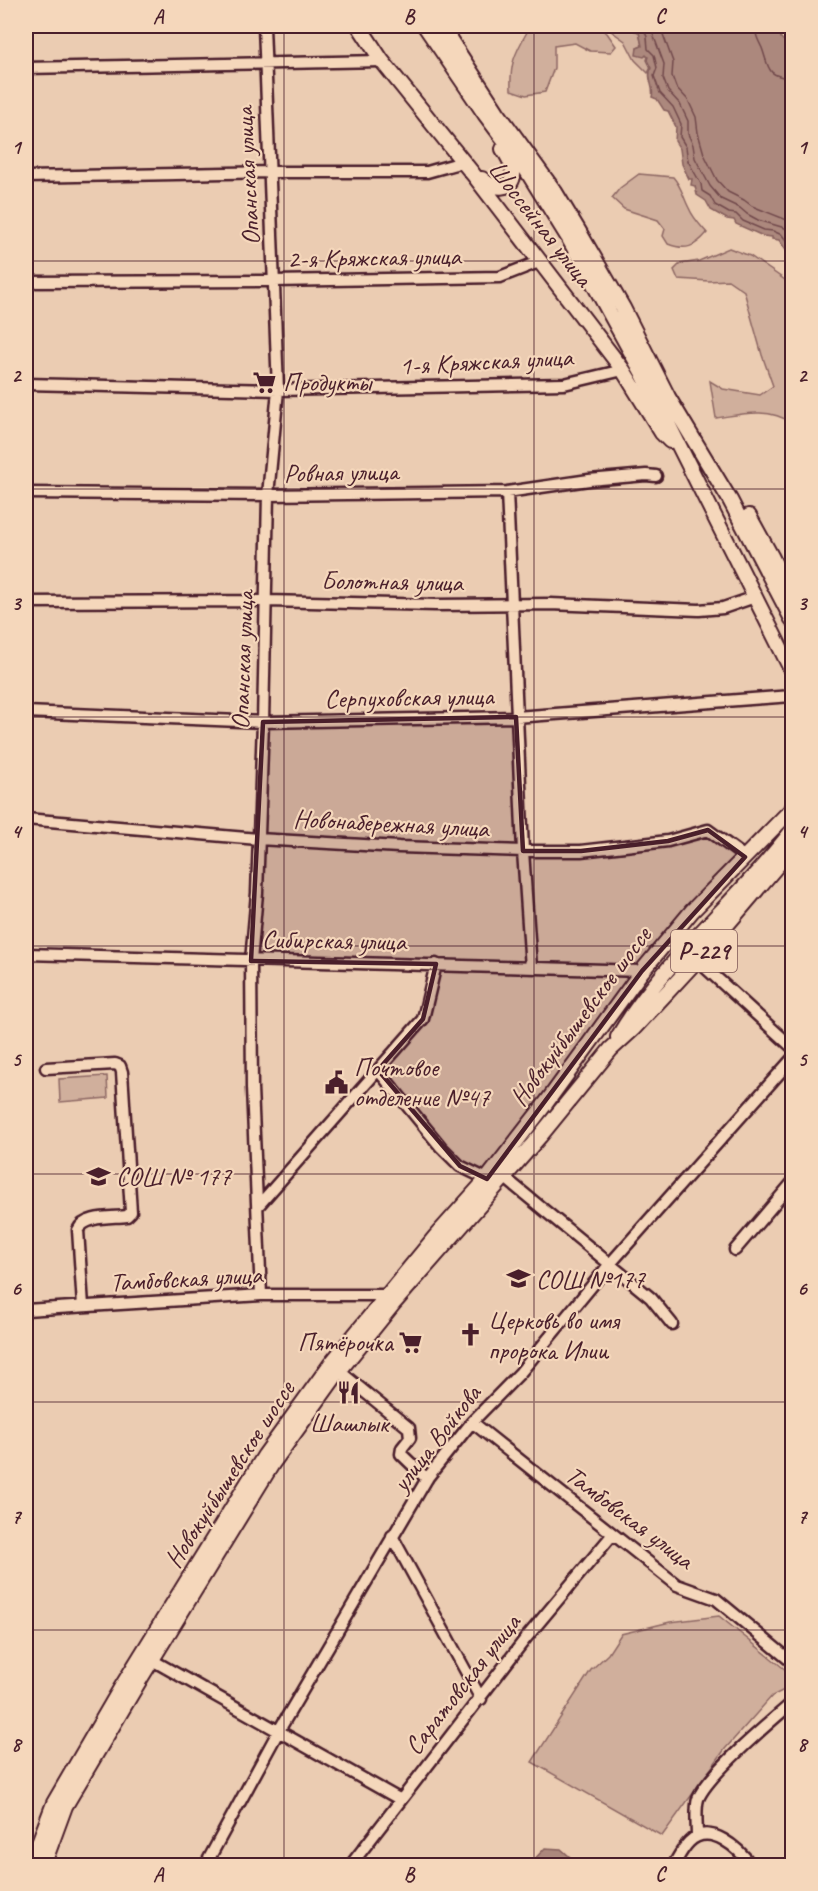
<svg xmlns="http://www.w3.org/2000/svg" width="818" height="1891" font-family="Caveat,sans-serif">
<rect width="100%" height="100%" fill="#ebccb2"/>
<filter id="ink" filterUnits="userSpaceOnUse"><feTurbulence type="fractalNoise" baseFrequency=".0167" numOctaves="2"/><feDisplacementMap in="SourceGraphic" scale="12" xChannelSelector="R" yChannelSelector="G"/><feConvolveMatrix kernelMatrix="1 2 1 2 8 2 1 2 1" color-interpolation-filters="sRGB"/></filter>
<g filter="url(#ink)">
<path fill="#d0af9c" stroke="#8d6764" stroke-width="1.5" d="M523 26H597L607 33 616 46 611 52 590 51 575 43 554 46V68L545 92 526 95 511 90C510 64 514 55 527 32Z
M604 26H632L630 27 633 30 639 32 642 46 637 48 638 55 649 56 651 67 648 73 635 60 625 41Z
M639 174 673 177C682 187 683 197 689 208 693 218 700 225 707 233 695 247 686 251 668 244L663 236 665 229 658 220 624 209 612 198 620 188Z
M729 248 750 256 785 280 791 294 792 423C768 407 743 414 716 418L710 381 723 389 760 395 773 386 762 355 744 291 728 280 709 281 678 279 674 270 680 264 699 261Z
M107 1076 108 1098 60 1102 59 1079Z
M719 1616 792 1675V1686L772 1696 725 1749 662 1836 532 1762 591 1670 608 1654 621 1634 670 1622Z"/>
<path fill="#ac887d" stroke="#855e5c" stroke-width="1.5" d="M632 26H777L781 38 789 46 786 54 791 55 792 59V259L779 240 772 239V237L763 236 736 224 734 220 727 219 711 210 706 201 697 195 695 186 691 185 692 179H689L682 164 680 149 675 141 676 127 668 111 664 110 657 99 652 97C655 87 646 79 651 68L647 60 648 57 646 55 644 57 636 55 637 48 642 46 639 32 633 30 630 27Z
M545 1848 561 1849 579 1865H529Z"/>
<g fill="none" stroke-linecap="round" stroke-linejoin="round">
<path stroke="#71494c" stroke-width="1.5" d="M639 26 644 29 647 37 648 49 654 55 657 68 654 76 660 93 673 107 681 124 680 137 686 147 688 161 701 184 702 191 710 196 715 205 729 213 736 214 743 221 764 230 773 231 782 235 792 248
M650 26 664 64 663 78 668 91 680 104 688 121V134L693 145 695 158 710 186 721 199 740 208 747 214 758 220 785 228 792 236
M660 26 673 62 672 76 676 87 688 100 696 117 698 133 704 154 717 180 728 192 744 200 752 206 792 222
M755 26C755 34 758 40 762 48 769 67 766 77 792 78"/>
<defs>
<path id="minor" d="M26 68 382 61
M26 177 270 172H427L463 162
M26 282 274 281 500 277 541 261
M26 384 278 390 564 384 623 370
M507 492 523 851 531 968
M26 493 268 495 507 492 589 480 646 475 656 476
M26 602 267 601 436 605 550 604 699 610 723 608 755 597
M26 712 263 722 516 717 792 696
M26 819 258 839 399 847 523 851H581L668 841 708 830 745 857
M26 954 642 971
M697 960 792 1047
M46 1068 115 1064 120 1066 122 1072 131 1212 127 1216C112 1218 85 1215 78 1230L83 1306
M378 1070 441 1147 460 1166 487 1179
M504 1177 651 1298 672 1324
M258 1206 423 1019 436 964
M735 1250 792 1183
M261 1295 252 1088 251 961 257 893 263 722 268 495 278 390 264 26
M26 1310 261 1295H386
M339 1371 409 1428 410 1438 402 1448 401 1454 427 1479
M472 1422 677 1585 716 1599 792 1662
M392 1536 481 1699
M152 1660 401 1800
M697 1836C697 1825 695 1809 698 1799 708 1774 770 1722 792 1703
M205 1866 278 1732 428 1477 472 1422 520 1373 609 1265 792 1059
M350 1866 526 1638 613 1534
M673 1866C678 1858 682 1849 689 1842 710 1821 739 1849 752 1866"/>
<path id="major" d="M359 26 382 61 473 174 623 370 662 433 670 441
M425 26 485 114 524 166 568 237 642 372 792 671
M441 26 497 112 555 192 578 230 623 308 668 397 730 500 792 619
M482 179C493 190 515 191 513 171 512 163 508 156 503 149
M749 516 771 556 792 599
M618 1037C664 959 738 902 792 831
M30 1866 54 1803 121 1688 265 1455 330 1365 436 1236 487 1179 546 1103 642 971 692 911 792 809
M43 1866 65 1806 142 1676 272 1464 339 1371 393 1304 540 1136 611 1049 634 1028 697 960 792 848"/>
</defs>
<use href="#minor" stroke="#4a1f2b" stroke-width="15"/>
<use href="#major" stroke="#4a1f2b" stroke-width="18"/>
<use href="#minor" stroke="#f5d7bb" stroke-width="10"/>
<use href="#major" stroke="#f5d7bb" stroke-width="14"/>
</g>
</g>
<path fill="#4a1f2b" fill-opacity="0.2" stroke="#4a1f2b" stroke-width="4.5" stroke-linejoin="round" d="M516 717 523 851H581L668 841 708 830 745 857 642 971 487 1179 460 1166 378 1070 423 1019 436 964 251 961 263 722Z"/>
<path fill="none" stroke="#4a1f2b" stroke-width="1.5" stroke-opacity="0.55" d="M284 26V1866M534 26V1866M26 261H792M26 489H792M26 717H792M26 946H792M26 1174H792M26 1402H792M26 1630H792"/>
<defs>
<symbol id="supermarket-bare" viewBox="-9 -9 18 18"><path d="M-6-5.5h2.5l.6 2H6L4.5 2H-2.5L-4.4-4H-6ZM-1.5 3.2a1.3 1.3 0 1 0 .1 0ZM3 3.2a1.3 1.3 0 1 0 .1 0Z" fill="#4a1f2b" stroke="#f5d7bb" stroke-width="2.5" paint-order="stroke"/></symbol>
<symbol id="civic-bare" viewBox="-9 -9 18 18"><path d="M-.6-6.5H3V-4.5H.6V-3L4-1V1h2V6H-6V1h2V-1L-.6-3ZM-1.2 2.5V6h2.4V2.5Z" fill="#4a1f2b" stroke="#f5d7bb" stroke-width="2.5" paint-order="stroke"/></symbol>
<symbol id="school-bare" viewBox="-9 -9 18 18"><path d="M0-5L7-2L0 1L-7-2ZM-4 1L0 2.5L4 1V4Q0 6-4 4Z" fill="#4a1f2b" stroke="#f5d7bb" stroke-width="2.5" paint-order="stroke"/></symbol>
<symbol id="church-bare" viewBox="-9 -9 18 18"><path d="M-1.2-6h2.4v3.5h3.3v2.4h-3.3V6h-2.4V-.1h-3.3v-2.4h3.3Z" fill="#4a1f2b" stroke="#f5d7bb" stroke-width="2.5" paint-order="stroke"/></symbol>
<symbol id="restaurant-bare" viewBox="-9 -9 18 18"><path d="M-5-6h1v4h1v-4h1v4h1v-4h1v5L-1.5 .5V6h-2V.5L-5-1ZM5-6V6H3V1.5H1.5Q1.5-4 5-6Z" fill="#4a1f2b" stroke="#f5d7bb" stroke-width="2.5" paint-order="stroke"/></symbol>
</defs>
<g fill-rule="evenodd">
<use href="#supermarket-bare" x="248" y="366" width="33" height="33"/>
<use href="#civic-bare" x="320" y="1066" width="33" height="33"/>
<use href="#school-bare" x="82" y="1160" width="33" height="33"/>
<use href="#school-bare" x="502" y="1262" width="33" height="33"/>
<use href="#church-bare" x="454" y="1318" width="33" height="33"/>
<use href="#supermarket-bare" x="394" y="1326" width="33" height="33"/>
<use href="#restaurant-bare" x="332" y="1376" width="33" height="33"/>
</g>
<g text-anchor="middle" stroke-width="4.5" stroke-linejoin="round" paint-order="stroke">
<rect fill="#f5d7bb" stroke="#7d5656" stroke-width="1.5" x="671" y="930" width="66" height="42" rx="4.5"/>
<g font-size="24" font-weight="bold" fill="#4a1f2b">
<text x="704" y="959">Р-229</text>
</g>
<g font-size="26" fill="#4a1f2b" stroke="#f5d7bb">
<text transform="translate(247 176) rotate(-93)" y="9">Опанская улица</text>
<text transform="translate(541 223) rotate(52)" y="9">Шоссейная улица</text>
<text transform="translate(374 257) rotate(-1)" y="9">2-я Кряжская улица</text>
<text transform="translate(486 361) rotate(-3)" y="9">1-я Кряжская улица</text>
<text transform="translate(341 472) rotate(-1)" y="9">Ровная улица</text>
<text transform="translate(392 581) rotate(1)" y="9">Болотная улица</text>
<text transform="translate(242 660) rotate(-88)" y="9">Опанская улица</text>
<text transform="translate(409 697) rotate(-1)" y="9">Серпуховская улица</text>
<text transform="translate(391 823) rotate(3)" y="9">Новонабережная улица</text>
<text transform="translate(334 940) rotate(1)" y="9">Сибирская улица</text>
<text transform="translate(580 1016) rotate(-53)" y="9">Новокуйбышевское шоссе</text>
<text transform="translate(186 1278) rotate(-3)" y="9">Тамбовская улица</text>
<text transform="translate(436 1438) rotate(-52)" y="9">улица Войкова</text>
<text transform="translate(229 1474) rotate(-57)" y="9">Новокуйбышевское шоссе</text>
<text transform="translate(630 1517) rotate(37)" y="9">Тамбовская улица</text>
<text transform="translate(462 1684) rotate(-52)" y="9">Саратовская улица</text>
</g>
<g font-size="26" fill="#4a1f2b" stroke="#f5d7bb" text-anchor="start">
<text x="283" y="391">Продукты</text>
<text x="354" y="1076">Почтовое<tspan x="354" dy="30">отделение №47</tspan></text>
<text x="116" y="1185">СОШ № 177</text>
<text x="536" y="1288">СОШ №177</text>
<text x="488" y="1329">Церковь во имя<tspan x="488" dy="30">пророка Илии</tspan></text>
<text x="393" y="1351" text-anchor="end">Пятёрочка</text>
<text x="349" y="1432" text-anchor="middle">Шашлык</text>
</g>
</g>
<rect width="818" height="1891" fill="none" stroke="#f5d7bb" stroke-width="66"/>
<rect x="33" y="33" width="752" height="1825" fill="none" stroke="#4a1f2b" stroke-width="2"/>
<g font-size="20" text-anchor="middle" font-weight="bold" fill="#4a1f2b">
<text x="158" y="23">A</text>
<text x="409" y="23">B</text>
<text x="660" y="23">C</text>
<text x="16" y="154">1</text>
<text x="802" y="154">1</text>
<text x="16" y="382">2</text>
<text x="802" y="382">2</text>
<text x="16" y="610">3</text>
<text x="802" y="610">3</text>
<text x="16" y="838">4</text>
<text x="802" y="838">4</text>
<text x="16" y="1066">5</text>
<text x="802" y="1066">5</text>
<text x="16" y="1295">6</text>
<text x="802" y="1295">6</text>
<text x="16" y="1523">7</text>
<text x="802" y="1523">7</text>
<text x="16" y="1751">8</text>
<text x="802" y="1751">8</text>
<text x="158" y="1881">A</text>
<text x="409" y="1881">B</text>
<text x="660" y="1881">C</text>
</g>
</svg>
